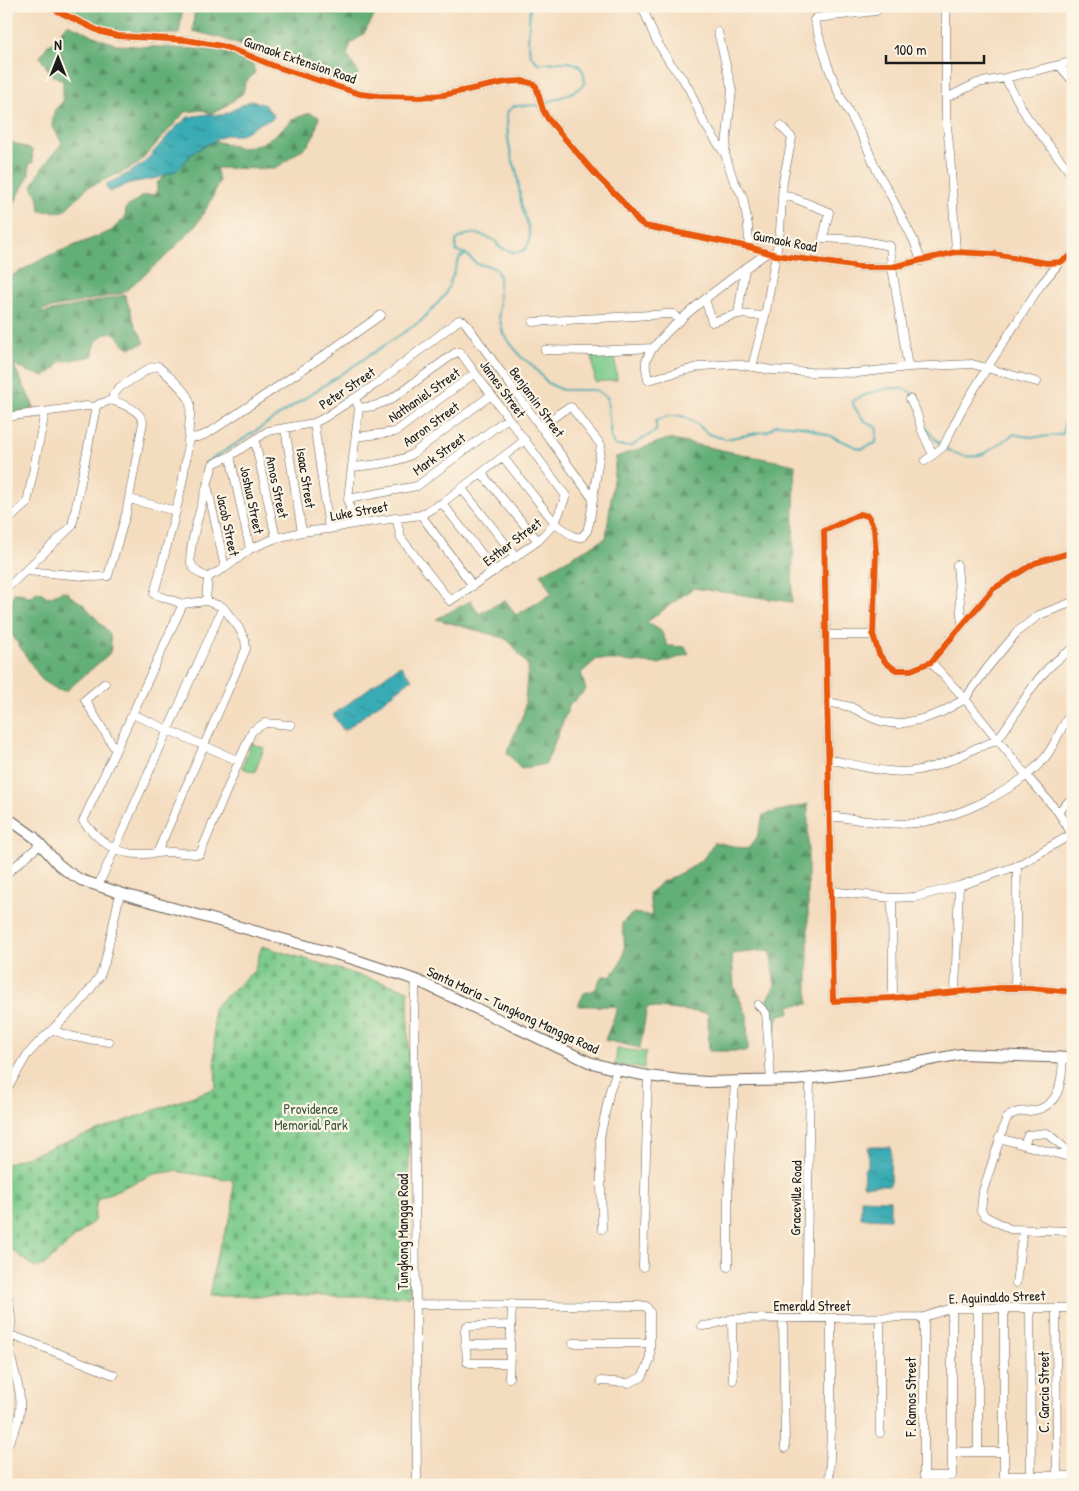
<svg xmlns="http://www.w3.org/2000/svg" width="1079" height="1491" font-family="'Patrick Hand',sans-serif">
<defs>
<pattern id="forest-firs" width="22" height="20" patternUnits="userSpaceOnUse" patternTransform="scale(1.25)"><rect width="22" height="20" fill="#64af78"/><path d="M5 1l3.5 6h-7zM16 11l3.5 6h-7z" fill="#528e62"/></pattern>
<pattern id="cemetery-stones" width="16" height="16" patternUnits="userSpaceOnUse" patternTransform="scale(1.25)"><rect width="16" height="16" fill="#7bcb8c"/><path d="M2 7V4a2 2 0 0 1 4 0v3zM10 15v-3a2 2 0 0 1 4 0v3z" fill="#6aae78"/></pattern>
<pattern id="water-ripples" width="26" height="14" patternUnits="userSpaceOnUse" patternTransform="scale(1.25)"><rect width="26" height="14" fill="#39abb4"/><path d="M2 4q2-2 4 0t4 0M15 11q2-2 4 0t4 0" fill="none" stroke="#2f8a92"/></pattern>
</defs>
<rect width="100%" height="100%" fill="#fcf5e5"/>
<filter id="ink" filterUnits="userSpaceOnUse"><feTurbulence type="fractalNoise" baseFrequency=".02" numOctaves="2"/><feDisplacementMap in="SourceGraphic" scale="10" xChannelSelector="R" yChannelSelector="G"/><feConvolveMatrix kernelMatrix="1 2 1 2 8 2 1 2 1" color-interpolation-filters="sRGB"/></filter>
<filter id="wash" filterUnits="userSpaceOnUse"><feTurbulence type="fractalNoise" baseFrequency=".0096" numOctaves="4" result="noise"/><feDisplacementMap in="SourceGraphic" scale="20" xChannelSelector="R" yChannelSelector="G"/><feGaussianBlur stdDeviation="1.12" result="paint"/><feColorMatrix in="noise" values="0 0 0 0 0 0 0 0 0 0 0 0 0 0 0 0 0 1.4 0 .05"/><feComposite in="paint" operator="in"/></filter>
<g filter="url(#wash)">
<rect width="100%" height="100%" fill="#f4dcbf"/>
<path fill="#7bcb8c" stroke="#4c7454" d="M614 351 617 380 595 382 592 353Z
M251 743 264 748 255 772 242 768Z
M617 1049 646 1052 644 1068 615 1065Z"/>
<path fill="url(#forest-firs)" stroke="#40664a" d="M59 6H183L179 34C157 34 125 35 105 29 89 24 73 15 59 6Z
M196 6H322L323 14H347L352 6H380L363 35 351 43 347 55 358 72 356 80 348 85 221 38 193 31 194 15Z
M68 24 101 39 118 45 214 50 231 54 253 64 255 73 245 83 243 93 222 109 211 113 202 110 185 112 138 164 125 171 88 187 63 212 40 211 39 199 32 186 42 168 62 143 52 125 54 111 63 101V81L51 74 40 57 48 45 62 37V29Z
M310 113 319 117 315 133 308 145 275 169 216 168 219 181 212 199 197 224 167 255 123 293 42 310V313L52 311 125 295 136 327 145 343 130 348C120 343 122 337 111 332 98 336 94 342 93 356L60 362 54 370 45 376 29 372 13 364 35 409 6 414V279L48 256 111 231 125 218 126 208 142 196 157 194V183L167 174 177 170 194 152 215 141 241 148 261 144 275 135 293 119Z
M6 140 32 150 33 163H29V175L6 219Z
M668 439 795 465 792 602 693 588 647 622 661 631 668 646 685 647 689 654 659 664 597 659 581 673 586 690 570 704 546 764 521 769 507 752 524 712 528 666 512 644 504 638 436 619 471 601 479 614 505 600 516 615 552 594 541 574 606 538 616 457Z
M38 591 42 593 47 597C49 596 51 596 53 595 61 592 59 590 68 592L70 596 83 604 110 634 111 648 109 654 66 691 58 690 42 680 6 626V607L10 604 14 593H22L29 597 33 596 35 593Z
M808 804V1004L790 1005V1013L779 1015 772 1043 766 1003 775 986 770 950 732 954 734 987 747 1015 748 1051H709L708 1013 647 1007 640 1048 605 1040 618 1007 610 1006H578L584 993 595 990 602 976H611C628 957 625 947 622 923L633 913 652 916 649 893 662 882 689 869 704 858 714 842 748 849 757 837 763 815Z"/>
<path fill="url(#cemetery-stones)" stroke="#4c7454" d="M262 946 408 990 410 1296H209L216 1258 233 1210V1180L175 1171 154 1174 97 1199 94 1221 44 1265 35 1268 6 1245V1164L216 1088 213 1008 254 971Z"/>
<path fill="url(#water-ripples)" stroke="#2a6468" d="M324 6H348C343 12 331 13 324 10Z
M252 100 265 105 274 116 272 119 261 123 240 135H225L194 152 177 170 158 178 130 183 110 192 107 189 106 184 125 175 143 164 173 130 188 117 208 114 223 115Z
M400 665 412 679 344 731 333 715Z
M868 1147H891L890 1185H863L864 1169 868 1166Z
M861 1199 890 1200V1219L861 1218Z"/>
<g fill="none" stroke-linecap="round" stroke-linejoin="round">
<path stroke="#39abb4" stroke-width="2" d="M530 6 528 41 531 56 538 63C550 64 562 60 573 63 578 64 582 68 584 74 584 77 586 82 583 85 578 92 554 100 545 103
M540 105 514 106 507 112C507 126 507 140 511 154 512 159 514 164 516 169 519 181 519 195 522 207 525 218 531 229 529 241 526 258 509 252 498 246L496 241C480 234 470 229 456 241V251L466 254 477 264 489 266 496 269 499 276V316L503 333 521 357 531 364 548 383 562 390H595L607 397 611 438 615 446H631L656 431V420L669 416H682L696 423 708 434 726 439 768 431 777 424 801 426 823 433 861 449 876 443 877 427C864 424 857 413 852 401 868 393 904 378 916 398 921 404 921 416 924 424 927 432 936 439 941 445
M945 448C977 467 987 451 1014 434 1030 439 1046 437 1063 434L1065 419 1073 407
M205 463 239 442 421 321 445 295 460 257 465 255"/>
</g>
</g>
<g filter="url(#ink)">
<g fill="none" stroke-linecap="round" stroke-linejoin="round">
<defs>
<path id="minor" d="M47 6 101 32 118 36 186 40 222 46 245 54 274 66 360 94 378 96 420 97 443 95 506 82 522 81 531 83 536 86 543 110 548 119 597 176 622 201 638 221 645 226 749 247 776 255 859 267H892L956 252 994 254 1047 263 1060 262 1073 255
M639 6 644 11 655 38 670 63 683 79 690 91 704 123 725 154 733 179 743 197 748 225 749 247
M876 11 816 18 814 20 828 66 839 94 864 140 877 171 889 192 914 241 921 261
M718 32 732 90 725 154
M1059 65 1073 61
M1005 78 1027 117 1073 176
M946 98V13
M782 196 791 197 829 212 823 238 859 240 890 246 892 267 908 367
M956 252 950 154 946 117V98L977 83 1005 78 1059 65 1070 78H1073
M767 253C741 271 654 333 646 361 645 366 647 375 648 380L702 366 735 364 772 370 810 372 857 373 908 367 972 364 1037 382
M745 268 738 314 765 316 780 231 783 181 792 138 781 126
M705 299 712 322 738 314
M533 322 667 314H673L680 321
M545 350 592 351 653 348
M752 367 765 316
M910 399 916 411 922 431 933 455
M359 408 374 406 390 400 455 353 460 352 475 373 566 496 555 523 538 541 450 601 401 538 396 517
M6 417 87 406 96 407 99 404 112 400 113 395 120 387 150 368 158 366C167 375 188 391 190 403 191 410 190 419 189 426 187 483 168 539 154 594L183 604 206 601 223 607 239 628 245 640 246 649 157 853
M314 423 329 529
M285 428 302 532
M356 437 395 432 475 373
M189 438C200 438 207 434 216 428L323 356 381 315
M255 441 276 538
M230 456 250 549
M503 457 555 523 574 537H582L587 531 590 520 601 445 571 407 564 410 540 427
M925 461 943 447 961 411 987 368 1040 286 1060 262
M352 467C371 465 393 464 411 455L491 395
M482 474 538 541
M208 489 225 568
M462 489 516 557
M129 499 176 511
M348 499 417 486 508 418
M442 503 495 571
M421 515 473 586
M6 522 27 503 45 412
M353 524 348 499 359 408 355 398
M1073 552 1035 563 993 589 931 662 911 670H896L886 663 879 654 873 635 876 554 874 528 868 516 860 514 824 531 833 1001 893 998 999 988H1030L1073 992
M957 565 962 625
M26 571 96 577 108 576 126 514 143 422C139 409 124 405 112 400
M208 577C201 575 194 571 191 563 186 549 209 482 213 464L230 456 268 431 314 423 324 418 376 384 459 320 464 321 593 499
M208 577 225 568 250 549 276 538 302 532 329 529 353 524 421 515 442 503 525 440
M6 589 72 526 96 407
M206 601 208 577
M183 604 83 821C98 840 116 855 141 854 152 854 162 852 173 852 182 853 190 854 200 854L239 761
M826 635H873
M931 662 965 699 1027 776 1058 812 1073 836
M105 683 85 700 115 749
M828 702 851 707 870 717 883 722 899 724 926 718 942 712 965 699 988 667 1018 631 1039 615 1073 602
M132 714 239 761 252 731 265 723 291 725
M828 759C848 763 868 769 889 771 920 775 949 762 976 748 984 745 995 743 1000 736 1025 703 1034 672 1073 649
M1058 812 1073 797
M829 816C856 819 890 826 916 823 958 818 1015 791 1043 760 1056 746 1060 725 1073 711
M6 874 41 844
M98 886 223 607
M830 891 892 898 915 897 959 886 1017 866 1072 834
M892 898 893 998
M416 980 414 1009 417 1485
M1015 988 1017 866
M955 992 959 886
M758 1005 766 1013 771 1081
M53 1029C69 1039 91 1039 109 1042
M1063 1057C1062 1082 1060 1108 1030 1111 1019 1112 1012 1111 1006 1120L983 1191 981 1211 985 1216 1010 1229 1073 1231
M6 1091 27 1055 38 1043 80 1003 100 976 105 962 120 893
M999 1138 1065 1156 1067 1150 1047 1133 1028 1135 1024 1145
M602 1229 600 1138 610 1090 617 1070
M643 1267 648 1076
M728 1267V1197L735 1082
M1016 1283 1023 1230
M6 1290C9 1300 11 1310 11 1321 11 1331 9 1341 10 1351 11 1362 15 1371 17 1381 24 1408 20 1424 6 1447
M416 1304 646 1306 650 1312V1343H573
M1004 1308V1476H1073
M1030 1308 1031 1476
M1056 1308 1057 1476
M924 1317V1476H952V1308
M806 1318 810 1079
M732 1319 733 1380
M783 1319 785 1448
M702 1326 711 1325 732 1319 924 1317 952 1308H1073
M10 1335 35 1344 114 1375
M465 1345 510 1344
M509 1363H470L467 1362 465 1330 467 1326H471L511 1325
M509 1378 512 1304
M601 1381 629 1383 642 1377 650 1361V1343
M880 1433V1318
M953 1452H1004
M978 1452V1308
M829 1485 831 1427V1318"/>
<path id="major" d="M6 817 34 837 58 864 68 872 81 880 120 893 353 959 416 980 589 1062 617 1070 648 1076 680 1080 707 1082 795 1080 831 1076 872 1071 962 1054 1073 1058"/>
</defs>
<use href="#minor" stroke="#685f55" stroke-width="9"/>
<use href="#major" stroke="#685f55" stroke-width="12"/>
<use href="#minor" stroke="#fff" stroke-width="8"/>
<use href="#major" stroke="#fff" stroke-width="10"/>
<defs>
<path id="cycleway" d="M47 6 101 32 118 36 186 40 222 46 245 54 274 66 360 94 378 96 420 97 443 95 506 82 522 81 531 83 536 86 543 110 548 119 597 176 622 201 638 221 645 226 749 247 776 255 859 267H892L956 252 994 254 1047 263 1060 262 1073 255
M1073 552 1035 563 993 589 931 662 911 670H896L886 663 879 654 873 635 876 554 874 528 868 516 860 514 824 531 833 1001 893 998 999 988H1030L1073 992"/>
</defs>
<use href="#cycleway" stroke="#fcf5e5" stroke-width="9"/>
<use href="#cycleway" stroke="#e8590c" stroke-width="6"/>
</g>
</g>
<g text-anchor="middle" stroke-width="4.5" stroke-linejoin="round" paint-order="stroke">
<g font-size="14" fill="#1c1c1c" stroke="#fcf5e5">
<text transform="translate(300 60) rotate(19)" y="5">Gumaok Extension Road</text>
<text transform="translate(785 241) rotate(11)" y="5">Gumaok Road</text>
<text transform="translate(347 388) rotate(-34)" y="5">Peter Street</text>
<text transform="translate(503 389) rotate(54)" y="5">James Street</text>
<text transform="translate(424 395) rotate(-35)" y="5">Nathaniel Street</text>
<text transform="translate(537 402) rotate(54)" y="5">Benjamin Street</text>
<text transform="translate(431 424) rotate(-36)" y="5">Aaron Street</text>
<text transform="translate(439 454) rotate(-36)" y="5">Mark Street</text>
<text transform="translate(306 478) rotate(81)" y="5">Isaac Street</text>
<text transform="translate(277 487) rotate(78)" y="5">Amos Street</text>
<text transform="translate(252 500) rotate(78)" y="5">Joshua Street</text>
<text transform="translate(359 511) rotate(-10)" y="5">Luke Street</text>
<text transform="translate(228 525) rotate(78)" y="5">Jacob Street</text>
<text transform="translate(512 542) rotate(-37)" y="5">Esther Street</text>
<text transform="translate(513 1010) rotate(25)" y="5">Santa Maria - Tungkong Mangga Road</text>
<text transform="translate(796 1198) rotate(-89)" y="5">Graceville Road</text>
<text transform="translate(403 1232) rotate(-90)" y="5">Tungkong Mangga Road</text>
<text transform="translate(997 1297) rotate(-2)" y="5">E. Aguinaldo Street</text>
<text x="812" y="1311">Emerald Street</text>
<text transform="translate(1044 1392) rotate(-90)" y="5">C. Garcia Street</text>
<text transform="translate(911 1397) rotate(-90)" y="5">F. Ramos Street</text>
</g>
<g font-size="14" fill="#3d5943" stroke="#fcf5e5">
<text x="311" y="1114">Providence<tspan x="311" dy="16">Memorial Park</tspan></text>
</g>
</g>
<rect width="1079" height="1491" fill="none" stroke="#fcf5e5" stroke-width="25"/>
<g transform="translate(58 58)" stroke="#fcf5e5" stroke-width="4" paint-order="stroke">
<path d="M0-4L9 19L0 12L-9 19Z" fill="#1c1c1c"/>
<text y="-8" font-size="14" font-weight="bold" text-anchor="middle" fill="#1c1c1c">N</text>
</g>
<path d="M886 55v8h98v-8" fill="none" stroke="#1c1c1c" stroke-width="2.5"/>
<text x="894" y="55" font-size="15" fill="#1c1c1c" stroke="#fcf5e5" stroke-width="4" paint-order="stroke">100 m</text>
</svg>
